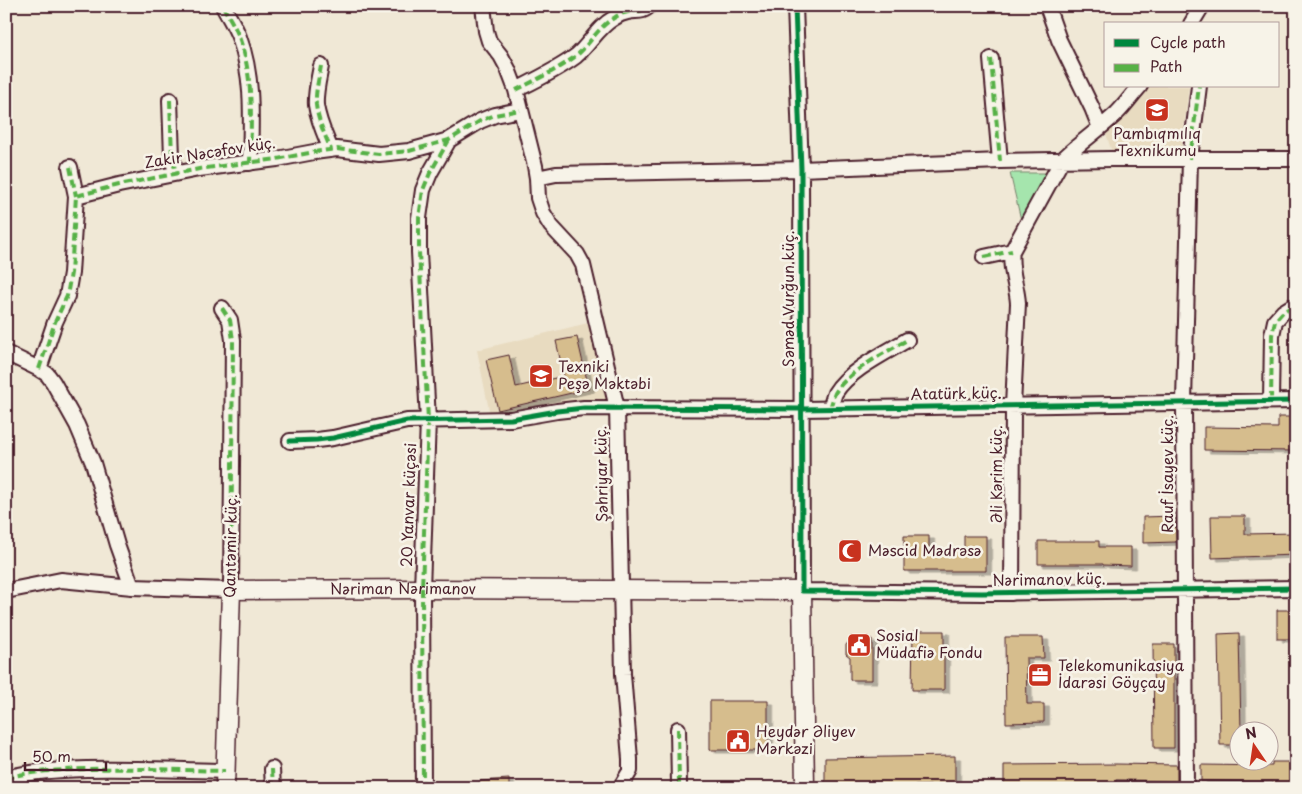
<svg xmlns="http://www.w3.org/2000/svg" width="1302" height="794" font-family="'Playpen Sans',sans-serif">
<defs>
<filter id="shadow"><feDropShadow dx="5.5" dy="3" stdDeviation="0" flood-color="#0004"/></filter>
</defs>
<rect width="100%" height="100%" fill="#f0e8d6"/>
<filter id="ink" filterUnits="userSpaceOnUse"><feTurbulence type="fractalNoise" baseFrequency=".02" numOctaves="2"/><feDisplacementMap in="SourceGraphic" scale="10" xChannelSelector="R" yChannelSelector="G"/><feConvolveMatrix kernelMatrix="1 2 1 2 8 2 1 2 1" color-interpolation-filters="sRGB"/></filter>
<g filter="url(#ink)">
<path fill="#e8dbc0" d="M1150 86H1189L1181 151 1112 152 1106 134Z
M1288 193H1296V261H1288Z
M588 323 607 401 490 415 477 350Z"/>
<path fill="#a5e5ad" stroke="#78826c" d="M1047 173 1021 220 1010 173Z"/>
<path fill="#d6bd8d" stroke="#4a1f2b" filter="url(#shadow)" d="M577 337 589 389 498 410 486 360 509 355 516 387 564 376 556 341Z
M1278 417H1296V451L1204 450V427L1278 428Z
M1175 516 1176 542 1143 543V517Z
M1211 516H1245V534L1296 533V555L1212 558Z
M904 536H929V551H964V536H986V571H904Z
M1038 541H1099V547H1131V566L1103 565V564H1038Z
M1277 610H1296V639H1277Z
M913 631H944V690H912Z
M1239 633 1241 732H1240V745H1220L1218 634Z
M1005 637H1043L1044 658H1026L1027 704H1044V722L1006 723Z
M872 639V680H850V657L846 654V645L850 640Z
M1153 644H1174V748H1154Z
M710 701H768V750H710Z
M955 756V785L825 787V758Z
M1272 762H1296V783L1273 784V782L1201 781V765L1272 766Z
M1116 764 1177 765V781L1116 780V785L1004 786V765Z
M509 779V788H480V781Z"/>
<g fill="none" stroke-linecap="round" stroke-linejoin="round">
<defs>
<path id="minor" d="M223 6C228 16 235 26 239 37 254 78 251 120 250 163
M483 6 486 31 489 41 501 56 508 69 516 90 535 166 537 178 538 198 543 213 551 226 577 254 583 265 617 408 623 674 630 759V771L620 788
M795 6 801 169 802 591 982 593 1296 588
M1047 6 1059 40 1092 108 1100 128
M1191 24 1202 6
M991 59 1000 161
M321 66C319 78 315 92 316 105 318 121 325 135 331 150
M516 90C536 80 557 70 576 56 590 44 598 27 614 18 618 15 623 13 628 12 636 10 643 13 649 6
M170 100 172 157 176 173
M70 167 76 196
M537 178 556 174 801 169 1000 161 1111 159H1296
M984 257 1012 251
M6 353 39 369 47 374 53 382 77 425 93 463 117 545 132 587
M39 369 55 322 67 296 71 273 76 196 119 185 199 169 277 159 314 152 337 149 379 154 409 151 449 140 480 121 495 115 520 110
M1271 401 1272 335 1275 321 1283 312 1291 307H1296
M830 408C832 403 833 398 835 393 848 371 885 353 907 340
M290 441 317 440 333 438 407 421 511 419 557 411 584 408 802 409 1296 401
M6 591 61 580 132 587 231 590 233 340 230 320 222 308
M1012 593 1013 406 1018 303C1017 286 1009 268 1012 251L1062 160C1079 143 1099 130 1117 113 1125 105 1132 95 1140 86
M678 729 679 784 678 788
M272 769 273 788
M6 778C32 771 60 770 87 769 133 768 179 770 225 771
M423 788 422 589 428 420 419 252V218L423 190 430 173 449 140
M1186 788 1184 402 1190 159 1199 86"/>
<g id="major">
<path id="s1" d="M225 788 231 590 422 589 802 591 805 788"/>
</g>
</defs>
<use href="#minor" stroke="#4a1f2b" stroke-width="18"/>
<use href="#major" stroke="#4a1f2b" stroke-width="21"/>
<use href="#minor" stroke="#f7f3e8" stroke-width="14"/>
<use href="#major" stroke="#f7f3e8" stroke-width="18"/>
<path stroke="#57b146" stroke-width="4" stroke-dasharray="8 4" stroke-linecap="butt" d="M223 6C228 16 235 26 239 37 254 78 251 120 250 163
M991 59 1000 161
M321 66C319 78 315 92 316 105 318 121 325 135 331 150
M516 90C536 80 557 70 576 56 590 44 598 27 614 18 618 15 623 13 628 12 636 10 643 13 649 6
M170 100 172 157 176 173
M1190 159 1199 86
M70 167 76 196
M984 257 1012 251
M222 308 230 320 233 340 231 590
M39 369 55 322 67 296 71 273 76 196 119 185 199 169 277 159 314 152 337 149 379 154 409 151 449 140 480 121 495 115 520 110
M1271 401 1272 335 1275 321 1283 312 1291 307H1296
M830 408C832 403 833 398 835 393 848 371 885 353 907 340
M678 729 679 784 678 788
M272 769 273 788
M6 778C32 771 60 770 87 769 133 768 179 770 225 771
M621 785 628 788
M423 788 422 589 428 420 419 252V218L423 190 430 173 449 140"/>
<defs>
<path id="cycleway" d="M795 6 801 169 802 591 982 593 1296 588
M290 441 317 440 333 438 407 421 511 419 557 411 584 408 802 409 1296 401"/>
</defs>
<use href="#cycleway" stroke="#f7f3e8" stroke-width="8"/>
<use href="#cycleway" stroke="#00873e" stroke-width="5"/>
</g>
</g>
<defs>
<symbol id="university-square" viewBox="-11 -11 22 22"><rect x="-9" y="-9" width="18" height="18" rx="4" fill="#c8321e" stroke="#f7f3e8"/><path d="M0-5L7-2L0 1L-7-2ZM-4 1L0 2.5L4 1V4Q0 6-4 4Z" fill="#fff"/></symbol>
<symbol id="mosque-square" viewBox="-11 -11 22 22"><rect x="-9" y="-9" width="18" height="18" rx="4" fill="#c8321e" stroke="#f7f3e8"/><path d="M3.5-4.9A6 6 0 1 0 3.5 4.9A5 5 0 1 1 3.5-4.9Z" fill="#fff"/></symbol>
<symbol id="civic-square" viewBox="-11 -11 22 22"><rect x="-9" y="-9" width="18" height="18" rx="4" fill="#c8321e" stroke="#f7f3e8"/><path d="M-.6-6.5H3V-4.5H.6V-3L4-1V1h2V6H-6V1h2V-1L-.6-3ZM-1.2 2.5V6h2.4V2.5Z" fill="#fff"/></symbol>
<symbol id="office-square" viewBox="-11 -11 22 22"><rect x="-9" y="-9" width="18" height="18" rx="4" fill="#c8321e" stroke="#f7f3e8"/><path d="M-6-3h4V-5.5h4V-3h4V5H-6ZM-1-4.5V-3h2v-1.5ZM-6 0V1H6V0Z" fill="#fff"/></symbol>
</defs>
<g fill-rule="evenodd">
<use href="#university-square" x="1143" y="96" width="28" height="28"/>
<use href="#university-square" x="527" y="362" width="28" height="28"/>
<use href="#mosque-square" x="836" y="537" width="28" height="28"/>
<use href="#civic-square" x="845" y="631" width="28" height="28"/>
<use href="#office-square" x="1026" y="661" width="28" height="28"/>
<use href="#civic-square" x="724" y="727" width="28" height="28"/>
</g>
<g text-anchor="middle" stroke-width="5" stroke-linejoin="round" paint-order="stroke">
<g font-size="15" fill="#4a1f2b" stroke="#f7f3e8" text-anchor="start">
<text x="1157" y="139" text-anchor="middle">Pambıqmılıq<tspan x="1157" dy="17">Texnikumu</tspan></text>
<text x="558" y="372">Texniki<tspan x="558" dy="17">Peşə Məktəbi</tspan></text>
<text x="868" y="556">Məscid Mədrəsə</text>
<text x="876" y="641">Sosial<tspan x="876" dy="17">Müdafiə Fondu</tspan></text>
<text x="1058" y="671">Telekomunikasiya<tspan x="1058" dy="17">İdarəsi Göyçay</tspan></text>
<text x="756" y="737">Heydər Əliyev<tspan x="756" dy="17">Mərkəzi</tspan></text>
</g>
<g font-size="15" fill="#4a1f2b" stroke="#f7f3e8">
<text transform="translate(210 153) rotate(-9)" y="5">Zakir Nəcəfov küç.</text>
<text transform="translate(789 299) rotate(-90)" y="5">Səməd Vurğun küç.</text>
<text transform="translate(956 394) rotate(-1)" y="5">Atatürk küç.</text>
<text transform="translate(602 474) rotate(-91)" y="5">Şəhriyar küç.</text>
<text transform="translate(997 474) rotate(-90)" y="5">Əli Kərim küç.</text>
<text transform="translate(1168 474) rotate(-90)" y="5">Rauf İsayev küç.</text>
<text transform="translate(409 505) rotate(-88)" y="5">20 Yanvar küçəsi</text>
<text transform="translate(231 546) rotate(-89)" y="5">Qantəmir küç.</text>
<text transform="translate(1049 580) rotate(-1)" y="5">Nərimanov küç.</text>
<text dy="5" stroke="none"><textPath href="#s1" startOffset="370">Nəriman Nərimanov</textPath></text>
</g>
</g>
<rect width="1302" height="794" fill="none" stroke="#f7f3e8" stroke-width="25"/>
<rect x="12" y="12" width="1277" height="769" fill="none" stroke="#4a1f2b" stroke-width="2" filter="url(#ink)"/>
<rect x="1104" y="22" width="175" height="65" fill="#f7f3e8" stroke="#b29e9c"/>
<rect x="1114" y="39" width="25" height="8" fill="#00873e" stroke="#b29e9c"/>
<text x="1150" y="48" font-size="15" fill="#4a1f2b">Cycle path</text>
<rect x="1114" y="64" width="25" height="8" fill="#57b146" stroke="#b29e9c"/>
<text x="1150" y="72" font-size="15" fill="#4a1f2b">Path</text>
<g transform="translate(1254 746) rotate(347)"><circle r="24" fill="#f7f3e8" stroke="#b29e9c"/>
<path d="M0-4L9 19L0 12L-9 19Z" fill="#c8321e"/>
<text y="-8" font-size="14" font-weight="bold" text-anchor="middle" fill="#4a1f2b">N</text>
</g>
<path d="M25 762v8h81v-8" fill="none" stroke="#4a1f2b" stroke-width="2.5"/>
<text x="32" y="762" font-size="15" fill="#4a1f2b" stroke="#f7f3e8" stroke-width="4" paint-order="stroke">50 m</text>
</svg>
